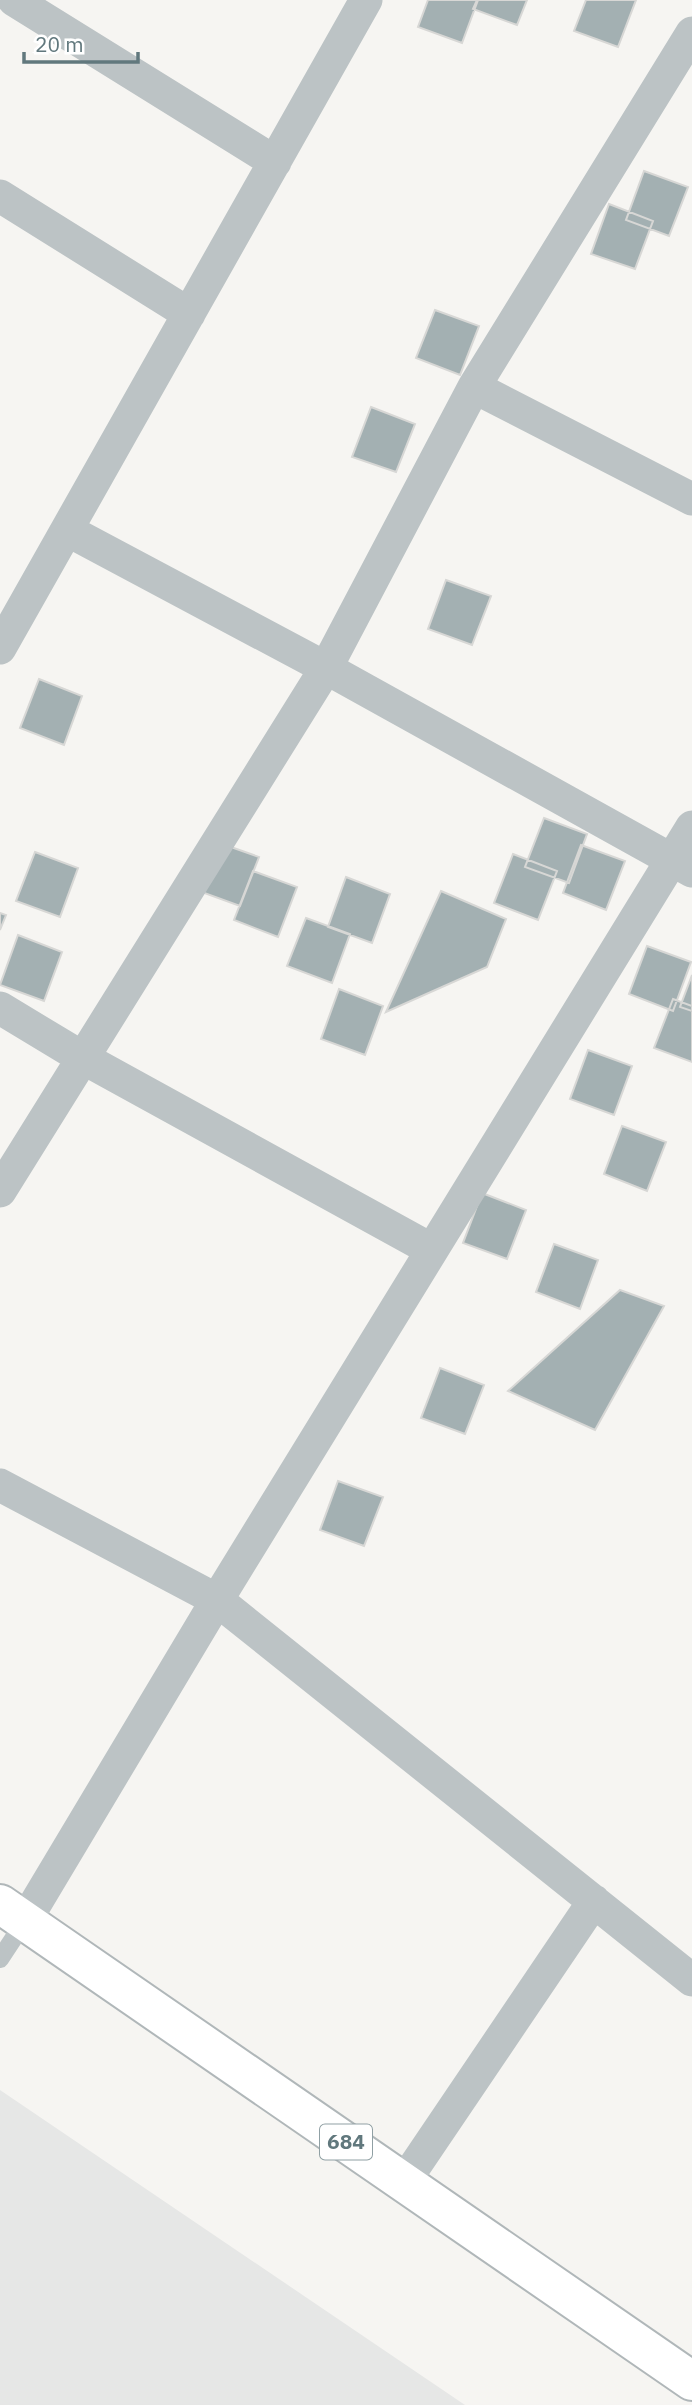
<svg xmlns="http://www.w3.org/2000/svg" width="692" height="2405" font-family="'IBM Plex Sans',sans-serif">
<rect width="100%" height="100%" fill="#f6f5f2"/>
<path fill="#e6e7e6" d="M0 2090 465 2405H0Z"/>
<path fill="#a3b0b2" stroke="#d7d7d5" stroke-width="2" d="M428 0H478L462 43 418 27Z
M477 0H527L517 25 473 9Z
M586 0H636L618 47 574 31Z
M644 171 688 187 669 236 626 220Z
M609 204 653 221 635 269 591 254Z
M435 310 479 326 460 375 416 358Z
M371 407 415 424 396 472 352 457Z
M446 580 491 596 472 645 428 629Z
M39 679 82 696 64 745 20 728Z
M544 818 587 834 569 883 525 867Z
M214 841 259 857 240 906 196 890Z
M581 845 625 861 606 910 563 893Z
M35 852 78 868 60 917 16 901Z
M513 854 557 871 538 920 494 903Z
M253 871 297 887 278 937 234 920Z
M346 877 390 894 372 943 328 927Z
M441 891 506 919 487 967 386 1012Z
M0 913 6 915 0 930Z
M306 918 350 934 332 983 287 966Z
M18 935 62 952 44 1001 0 985Z
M647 946 691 962 673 1011 629 994Z
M692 975V1011L680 1007Z
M339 989 383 1006 365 1055 321 1039Z
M673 999 692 1006V1062L654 1048Z
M588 1050 632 1066 614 1115 570 1099Z
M622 1126 666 1142 647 1191 604 1174Z
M482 1193 526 1210 507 1259 463 1243Z
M554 1244 598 1260 580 1309 536 1292Z
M620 1290 664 1306 595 1430 508 1391Z
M440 1368 484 1385 465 1434 421 1418Z
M338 1481 383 1497 364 1546 320 1530Z"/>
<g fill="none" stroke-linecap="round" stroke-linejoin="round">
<defs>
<path id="primary" d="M0 1904 692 2381"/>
</defs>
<use href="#primary" stroke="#b0b7b9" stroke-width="42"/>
<path stroke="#bcc3c5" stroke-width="18" d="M0 1959 25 1921"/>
<path stroke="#bcc3c5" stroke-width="33" d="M14 0 275 162
M0 196 189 314
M474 387 692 33
M67 530 326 668 692 871
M0 648 366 0
M0 1008 83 1058 432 1250
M0 1191 326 668 474 387 692 499
M0 1485 217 1600 692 1980
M25 1921 217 1600 692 827
M404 2182 594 1901"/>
<use href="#primary" stroke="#fff" stroke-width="38"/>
</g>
<g text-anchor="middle" stroke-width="7" stroke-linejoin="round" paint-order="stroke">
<rect fill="#fff" stroke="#90a0a4" stroke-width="2" x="320" y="2124.5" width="52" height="35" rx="5"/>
<g font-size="21" font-weight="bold" fill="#61787d">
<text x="346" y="2149">684</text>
</g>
</g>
<path d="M24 52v10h114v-10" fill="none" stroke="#61787d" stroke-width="3.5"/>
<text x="35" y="52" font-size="21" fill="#61787d" stroke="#ffffff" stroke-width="5" paint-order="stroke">20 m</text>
</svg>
